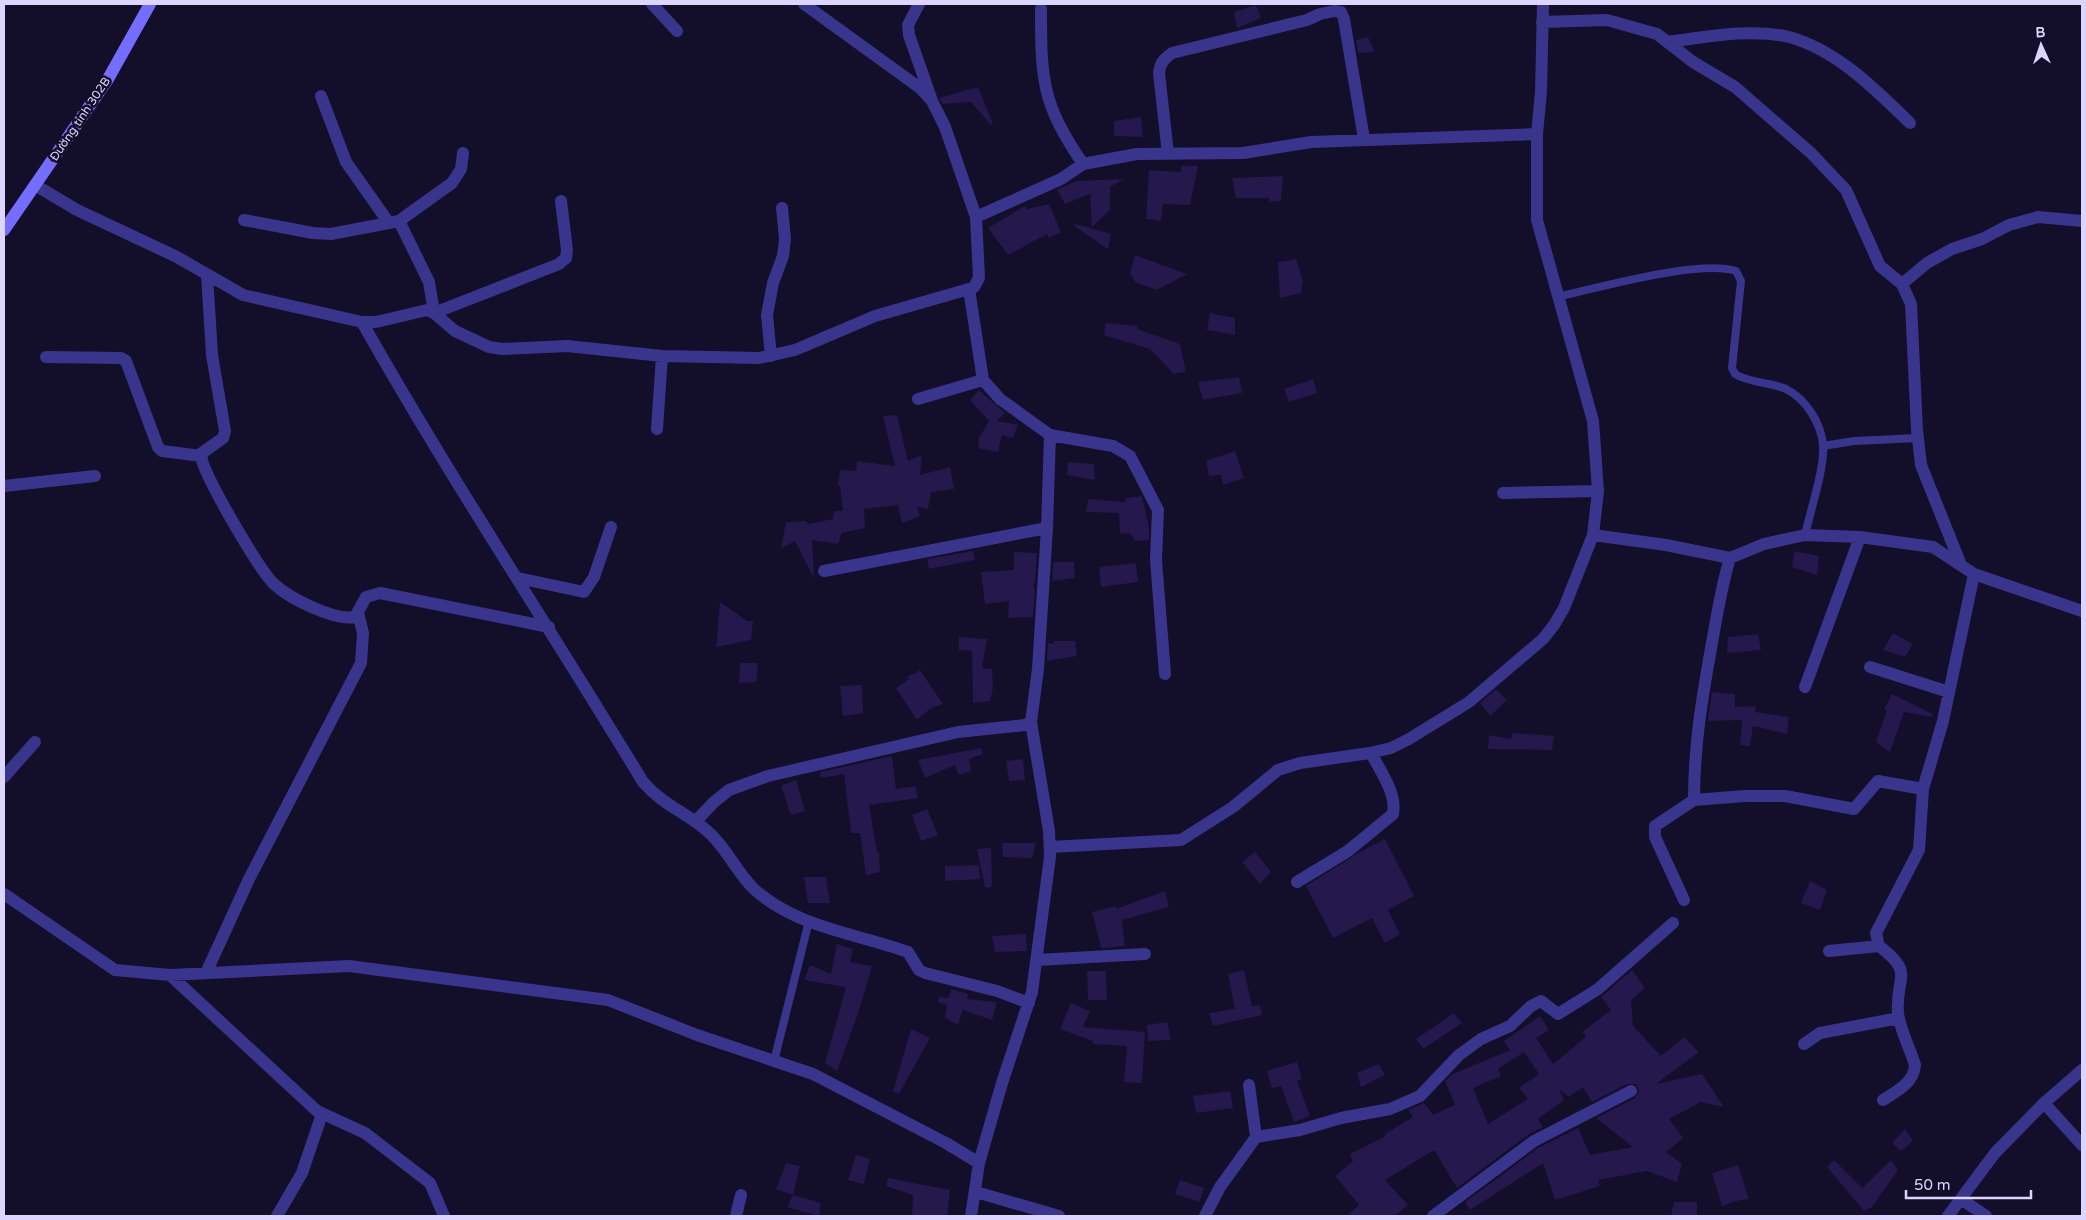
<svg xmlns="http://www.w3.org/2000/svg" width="2086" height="1220" font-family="'Varela Round',sans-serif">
<rect width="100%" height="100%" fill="#130e2a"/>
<path fill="#24184c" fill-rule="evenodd" d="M1256 5 1261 18 1237 28 1234 12Z
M1368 37 1375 52 1358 53 1356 40Z
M978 87 993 124 991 125 971 102 943 104 939 98Z
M1141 117 1143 137 1114 136V121Z
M1181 166H1198L1190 205 1163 204 1161 221 1146 219 1149 170 1181 172Z
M1283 176 1281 201 1269 202V198H1236L1232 178Z
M1124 179 1110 187V210L1092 227 1090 194 1065 204 1057 190 1076 181Z
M1049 204 1061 232 1049 238 1047 234 1008 255 988 228 1025 206 1027 209Z
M1075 224 1111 234 1108 249 1074 226Z
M1135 255 1187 274 1157 290 1135 282 1130 273Z
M1296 259 1303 281 1301 293 1280 298 1278 262Z
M1210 313 1235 318V335L1207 330Z
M1106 323 1138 326 1137 329 1180 344 1186 372 1174 374 1150 349 1104 335Z
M1239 377 1242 393 1203 400 1198 382Z
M1313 379 1317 393 1289 402 1284 389Z
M979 390 1005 413 997 421 1018 425 1013 438 1002 435 998 452 978 448 979 438 989 421 970 400Z
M897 415 908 461 922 455 920 475 950 467 954 489 931 492 928 509 917 507 920 516 902 523 898 505 864 509 865 528 842 533 838 544 812 540 814 579 795 541 781 548 786 522 806 521 808 524 833 519 834 511H843L840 486H838L840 470 856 471 857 461 895 466 883 416Z
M1235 451 1244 478 1223 485 1221 475 1209 476 1206 461Z
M1068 462 1094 464 1095 480 1067 475Z
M1142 496 1149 528V540L1135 541 1130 533 1120 534 1119 513 1086 512 1088 499 1125 502 1126 498Z
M973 551 975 560 929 569 927 559Z
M1794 551 1819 556 1817 575 1792 567Z
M1014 552 1037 553 1035 583H1033L1035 591 1033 617 1008 618 1009 601 985 604 981 572 1014 570Z
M1053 562H1074L1075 578 1052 581Z
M1136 563 1138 582 1101 587 1099 567Z
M720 602 747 621H753L751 640 716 647Z
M1893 633 1913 644 1905 657 1883 650Z
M1758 634 1761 650 1727 653 1728 637Z
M959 637 987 639 982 668 992 669 993 688 990 701 973 703 972 651 959 650Z
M1054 641H1075L1077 656 1047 661 1048 643 1054 644Z
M740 663H758L756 682 739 683Z
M920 670 943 704 931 708 917 720 896 688 909 679 907 677Z
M862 685 863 713 843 716 840 686Z
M1496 689 1507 700 1490 716 1480 703Z
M1712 692 1735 694V707L1756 706 1755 712 1789 717 1787 734 1753 726 1750 746 1740 745 1742 720 1708 721Z
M1892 694 1933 714 1932 717 1904 712 1890 752 1876 742 1887 711 1884 709Z
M1512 733 1554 736 1552 750 1488 749 1489 735 1511 739Z
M981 748 983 754 969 759 971 771 958 775 955 765 925 778 918 760Z
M892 756 896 789 915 786 918 798 869 805 877 852H879L880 872 866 875 860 833H851L844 774 821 778 820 772Z
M1023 759 1025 780 1009 781 1006 761Z
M796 780 805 811 791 815 781 786Z
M927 809 938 835 921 841 912 815Z
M1385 839 1414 896 1388 910 1400 934 1385 943 1372 918 1333 938 1306 886 1360 852Z
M1002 843H1036L1032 858 1003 857Z
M991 848 992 887 985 888 977 849Z
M1255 852 1271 872 1260 884 1242 862Z
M979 865 980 879 945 881V866Z
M804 877H826L830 903H808Z
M1810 881 1827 890 1820 910 1801 903Z
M1165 891 1169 907 1122 920 1125 946 1101 948 1092 912 1116 906V909Z
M1026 934 1027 951 995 952 992 936Z
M837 944 853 949 850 962 872 966 859 1011 837 1071 825 1063 846 987 804 980 810 965 831 974Z
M1244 970 1252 1006 1246 1007 1260 1005 1262 1015 1213 1026 1209 1013 1235 1009 1228 974Z
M1632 970 1645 988 1631 1000 1633 1026 1661 1056 1684 1037 1699 1052 1656 1084 1702 1074 1724 1107 1701 1102 1669 1119 1683 1138 1666 1152 1682 1164 1677 1182 1647 1171 1598 1180 1600 1186 1555 1200 1543 1163 1470 1210 1465 1202 1538 1148 1578 1128 1590 1155 1633 1147 1596 1118 1635 1098 1639 1091 1636 1084H1627L1592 1102 1583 1087 1569 1097 1559 1089 1564 1100 1538 1119 1543 1127 1529 1134 1457 1188 1434 1150 1385 1180 1408 1205 1395 1216H1347L1359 1205 1335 1176 1353 1161 1350 1154 1386 1136 1385 1134 1413 1117 1408 1110 1424 1103 1433 1115 1455 1105 1445 1081 1453 1074 1510 1050 1504 1041 1540 1016 1549 1030 1536 1038 1553 1064 1586 1037 1582 1032 1611 1010 1601 997ZM1524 1052 1539 1074 1519 1088 1528 1099 1488 1124 1473 1088 1501 1076 1498 1069Z
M1087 971H1106L1107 1000H1088Z
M951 989 968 994 967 999 997 1002 992 1020 963 1010 958 1025 945 1018 947 1005 938 1002 939 997 949 998Z
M1071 1003 1090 1011 1083 1027 1145 1032 1142 1083 1124 1082 1127 1046 1093 1044V1041L1060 1029Z
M1454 1013 1462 1023 1423 1049 1416 1039Z
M1167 1022 1171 1040 1148 1041 1147 1025Z
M911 1029 930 1038 899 1094 893 1091Z
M1297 1062 1302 1079 1297 1081 1310 1116 1294 1122 1281 1086 1272 1088 1267 1071Z
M1379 1064 1385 1075 1361 1087 1357 1073Z
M1230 1091 1233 1108 1196 1113 1193 1096Z
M1905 1129 1913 1141 1901 1151 1892 1143Z
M856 1155 870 1159 864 1184 848 1180Z
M1834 1160 1862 1188 1891 1160 1898 1170 1872 1207 1864 1211 1827 1167Z
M786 1163 800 1166 793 1195 776 1189Z
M1738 1165 1749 1199 1736 1201 1722 1206 1712 1173Z
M888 1178 950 1190 947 1216H912L913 1195 886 1186Z
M1180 1180 1204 1188 1199 1202 1175 1194Z
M793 1195 821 1203 819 1216 787 1207Z
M1674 1202H1697V1216H1671Z"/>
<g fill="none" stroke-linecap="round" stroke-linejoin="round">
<path stroke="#3a358c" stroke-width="8" d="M1557 297C1597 288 1700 259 1736 271L1741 281 1732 368 1735 374C1749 383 1770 382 1786 389 1806 399 1821 423 1823 445 1825 467 1810 512 1805 535
M1823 446 1854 441 1918 438
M774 1061 809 921"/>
<path stroke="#3a358c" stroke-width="12" d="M652 4 677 31
M919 4 908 25 909 35 931 98
M1041 9C1041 80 1042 104 1083 164
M1542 22 1607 20 1657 34 1693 62 1735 87 1811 153 1846 190 1880 266 1902 284 1911 304 1917 430 1921 465 1961 565
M1667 42C1706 37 1751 28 1789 37 1837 50 1876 90 1910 123
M321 96 346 162 389 223
M1168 154 1159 73C1160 63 1164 59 1172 53L1307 20 1320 14 1334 11 1341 12 1344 19 1364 139
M35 185 77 210 177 257 243 295 362 322H376L427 310 434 313 455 331 489 347 502 349 567 346 662 356 759 358 795 350 875 316 969 289 974 287 979 278 976 217 945 127 932 101 920 88 804 4
M976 217 1061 179 1083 164 1137 154 1243 153 1311 142 1537 134
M244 220 313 233 331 234 399 221 452 183 461 169 463 153
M399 221 429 282 434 313 559 264 566 258 567 250 561 201
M207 275 212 355 225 431 223 438 202 453 201 457C206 479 258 568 274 584 289 598 334 621 355 617L366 597 380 593 549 627
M1902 284 1927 263 1952 249 1982 239 2009 225 2038 217 2082 221
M969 289 983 380 1000 399 1050 435 1113 446 1130 456 1158 510 1156 560 1165 674
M362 322C450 478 550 628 643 782 664 806 684 811 706 830 726 846 736 872 754 889 797 928 856 933 908 952L919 970 925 973 997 991 1029 1003
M771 356 767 315 773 283 783 256 785 239 782 208
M46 357 121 358 126 361 158 447 162 451 202 456
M918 399 983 380
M657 429 662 356
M4 486 95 476
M1503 493 1598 491
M1593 535 1666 545 1730 558 1764 544 1805 535 1860 537 1933 547 1974 574 2082 611
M824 571 1047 528
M518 578 584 592 594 577 611 527
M1870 667 1949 692
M1805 687 1860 537
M4 777 35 742
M1694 800C1694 742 1703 693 1713 637 1718 610 1722 584 1730 558
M695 822 714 802 729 790 768 776 958 732 1025 725 1031 722 1038 669 1047 528 1050 435
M1050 847 1181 840 1233 807 1278 770 1300 763 1370 753 1391 748 1409 739 1469 702 1543 639 1554 625 1564 608 1593 535 1598 491 1593 421 1537 220V134L1541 92 1543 4
M1297 882 1348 851 1393 814C1397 793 1380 771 1371 753
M4 894 115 970 170 975 349 966 608 1000 697 1035 813 1074 946 1143 979 1163 971 1216
M1684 900 1655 837V826L1694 800 1745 796H1785L1854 809 1878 781 1923 789 1943 721 1974 574
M1829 951 1879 946
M1037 960 1145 954
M206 973 249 879 361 663 363 633 358 613
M170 975 317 1111 365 1133 430 1183 444 1216
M1804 1044 1820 1033 1899 1018
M1249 1085 1256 1137
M1883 1100C1897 1091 1914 1083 1915 1065 1910 1048 1900 1030 1898 1013 1895 976 1916 974 1879 946L1876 933 1919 850 1923 789
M2044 1103 2082 1145
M979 1163 1002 1083 1032 992 1050 857 1049 831 1031 722
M976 1192 1059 1216
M1961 1199 1986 1216
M277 1216 302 1173 322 1114
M736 1216 741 1195
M1205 1216 1220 1187 1256 1137 1300 1130 1341 1118 1390 1109 1420 1096 1459 1055 1481 1039 1510 1026 1531 1006 1541 1001 1558 1014 1598 989 1673 923
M1433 1216 1534 1141 1631 1091
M1948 1216 1995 1153 2044 1103 2082 1070"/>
<path stroke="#756dff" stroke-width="12" d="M4 230 108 79 150 4"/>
</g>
<g text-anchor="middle" stroke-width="5" stroke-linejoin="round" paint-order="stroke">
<g font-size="12" fill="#dcd6ff" stroke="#130e2a">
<text transform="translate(80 119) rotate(-56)" y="4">Đường tỉnh 302B</text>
</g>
</g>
<rect width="2086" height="1220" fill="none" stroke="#dcd6ff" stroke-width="10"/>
<g transform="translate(2041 45) rotate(357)" stroke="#130e2a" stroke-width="4" paint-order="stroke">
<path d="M0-4L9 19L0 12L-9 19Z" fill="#dcd6ff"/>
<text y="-8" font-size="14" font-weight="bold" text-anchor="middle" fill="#dcd6ff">B</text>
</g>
<path d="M1906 1190v8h125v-8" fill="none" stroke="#dcd6ff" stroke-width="2.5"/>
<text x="1914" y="1190" font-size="15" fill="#dcd6ff" stroke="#130e2a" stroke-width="4" paint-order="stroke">50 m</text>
</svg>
